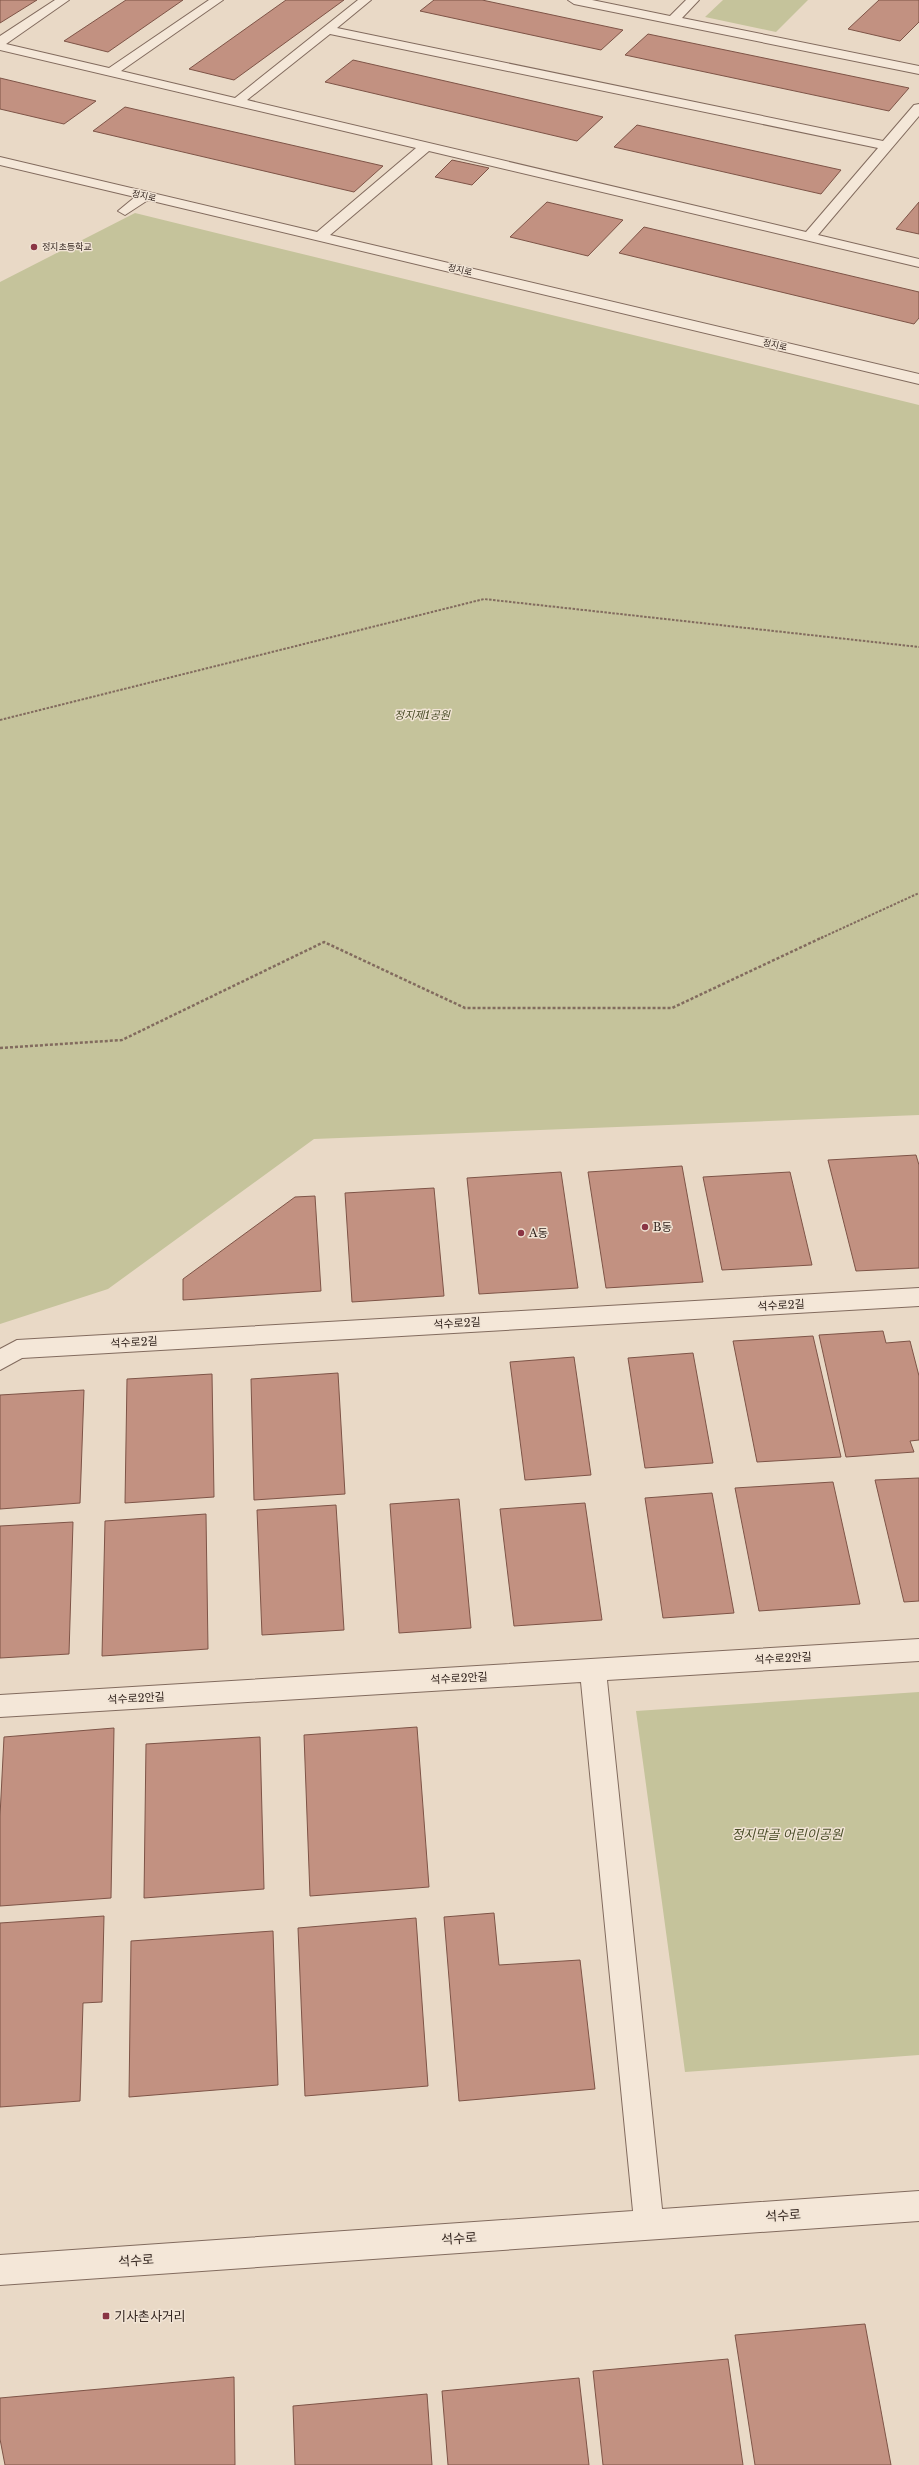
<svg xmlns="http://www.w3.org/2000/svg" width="919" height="2465" font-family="'Libre Baskerville','Noto Sans KR',serif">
<rect width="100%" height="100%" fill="#e9d9c6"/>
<path fill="#c5c39b" d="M723 0H808L776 32 705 17Z
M135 213 919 405V1115L314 1139 108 1289 0 1324V282Z
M919 1692V2055L685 2072 636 1711Z"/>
<path fill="#c29181" stroke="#7e5447" d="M0 0H37L0 23Z
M126 0H183L108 52 64 41Z
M286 0H344L234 80 189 69Z
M434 0H482L623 30 601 50 420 11Z
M879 0H919V22L900 41 848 29Z
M648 34 909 88 889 111 625 55Z
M353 60 603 117 577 141 325 82Z
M0 78 96 101 64 124 0 109Z
M125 107 383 166 354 192 93 131Z
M637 125 841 170 821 194 614 147Z
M452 160 489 168 472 185 435 177Z
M547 202 623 220 588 256 510 237Z
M919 202V234L896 229Z
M644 227 919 292V318L914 324 619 253Z
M916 1155 919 1165V1268L856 1271 828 1160Z
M682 1166 703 1282 606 1288 588 1172Z
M561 1172 578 1288 479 1294 467 1178Z
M790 1172 812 1265 722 1270 703 1177Z
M434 1188 444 1296 352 1302 345 1193Z
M315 1196 321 1291 183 1300V1279L295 1197Z
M883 1331 886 1343 910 1341 919 1376V1440L910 1441 914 1452 846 1457 819 1335Z
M813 1336 841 1457 757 1462 733 1341Z
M693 1353 713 1463 645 1468 628 1358Z
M574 1357 591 1475 525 1480 510 1362Z
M338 1373 345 1494 254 1500 251 1379Z
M212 1374 214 1497 125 1503 127 1379Z
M84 1390 80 1503 0 1509V1395Z
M919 1478V1601L904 1602 875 1480Z
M833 1482 860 1604 759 1611 735 1488Z
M712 1493 734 1613 663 1618 645 1498Z
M459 1499 471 1628 399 1633 390 1504Z
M585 1503 602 1620 514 1626 500 1509Z
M336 1505 344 1630 262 1635 257 1510Z
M206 1514 208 1649 102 1656 105 1521Z
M73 1522 69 1654 0 1658V1526Z
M417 1727 429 1887 310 1896 304 1735Z
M114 1728 111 1898 0 1906V1816L4 1737Z
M260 1737 264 1889 144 1898 146 1744Z
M494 1913 499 1965 580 1960 595 2089 459 2101 444 1917Z
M104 1916 102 2002 83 2003 80 2101 0 2107V1923Z
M416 1918 428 2086 305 2096 298 1928Z
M273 1931 278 2085 129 2097 131 1941Z
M865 2324 891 2465H755L735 2335Z
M728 2359 743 2465H603L593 2371Z
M234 2377 235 2465H5L0 2439V2398Z
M579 2378 589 2465H448L442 2391Z
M427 2394 432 2465H295L293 2406Z"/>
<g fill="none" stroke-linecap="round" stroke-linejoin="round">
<defs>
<path id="minor" d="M55 0H69L6 44 109 68 209 0H223L121 71 235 98 358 0H371L337 28 883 141 914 105 919 104V116L818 235 919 259V267L429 151 330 235 919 374V384L148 200 125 215 118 211 135 197 0 165V157L317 232 416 148 0 50V36ZM330 34 878 148 806 232 247 100Z
M568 0H592L670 16 686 0H699L682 18 919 66V74L574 4Z
M919 1288V1306L22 1358 0 1370V1349L17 1340Z
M919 1639V1661L607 1680 662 2209 919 2191V2221L0 2285V2255L633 2211 581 1682 0 1717V1695Z"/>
</defs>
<use href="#minor" stroke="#826b5e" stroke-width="2"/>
<path stroke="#826b5e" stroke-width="2" stroke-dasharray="2.5 1.5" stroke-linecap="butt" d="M0 720 484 599 919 647
M821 938 919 893"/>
<path stroke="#826b5e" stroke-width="2.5" stroke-dasharray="3 2" stroke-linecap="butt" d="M0 1048 122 1040 324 942 465 1008H672L823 937"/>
<use href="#minor" fill="#f4e7d8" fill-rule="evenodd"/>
</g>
<g fill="#8a3544" stroke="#f1e4d5" stroke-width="1.5">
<circle cx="34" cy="247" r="4"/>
<circle cx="645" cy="1227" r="4"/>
<circle cx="521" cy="1233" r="4"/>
<rect x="102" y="2312" width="8" height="8" rx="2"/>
</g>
<g text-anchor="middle" stroke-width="3" stroke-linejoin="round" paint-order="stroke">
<g font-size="9" fill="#342620" stroke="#f1e4d5">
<text transform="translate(144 196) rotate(13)" y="3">정지로</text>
<text transform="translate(460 270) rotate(13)" y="3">정지로</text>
<text transform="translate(775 345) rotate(13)" y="3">정지로</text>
</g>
<g font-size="9" fill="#342620" stroke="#f1e4d5" text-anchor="start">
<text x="42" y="250">정지초등학교</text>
</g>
<g font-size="11" font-style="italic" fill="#4b4e29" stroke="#f1e4d5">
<text x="422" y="719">정지제1공원</text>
</g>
<g font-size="11" fill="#342620" stroke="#f1e4d5" text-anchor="start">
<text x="653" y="1231">B동</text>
<text x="529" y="1237">A동</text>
</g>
<g font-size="11" fill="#342620" stroke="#f1e4d5">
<text transform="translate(781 1305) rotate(-3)" y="4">석수로2길</text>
<text transform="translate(457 1323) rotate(-3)" y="4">석수로2길</text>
<text transform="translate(134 1342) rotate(-3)" y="4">석수로2길</text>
<text transform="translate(783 1658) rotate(-3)" y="4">석수로2안길</text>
<text transform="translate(459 1678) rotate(-3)" y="4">석수로2안길</text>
<text transform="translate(136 1698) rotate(-3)" y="4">석수로2안길</text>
</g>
<g font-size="13" font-style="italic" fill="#4b4e29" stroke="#f1e4d5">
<text x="787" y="1839">정지막골 어린이공원</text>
</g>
<g font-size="13" fill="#342620" stroke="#f1e4d5">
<text transform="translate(783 2215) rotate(-4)" y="5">석수로</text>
<text transform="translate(459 2238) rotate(-4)" y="5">석수로</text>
<text transform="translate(136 2260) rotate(-4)" y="5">석수로</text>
</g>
<g font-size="13" fill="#342620" stroke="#f1e4d5" text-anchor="start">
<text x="114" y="2321">기사촌사거리</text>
</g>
</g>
</svg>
